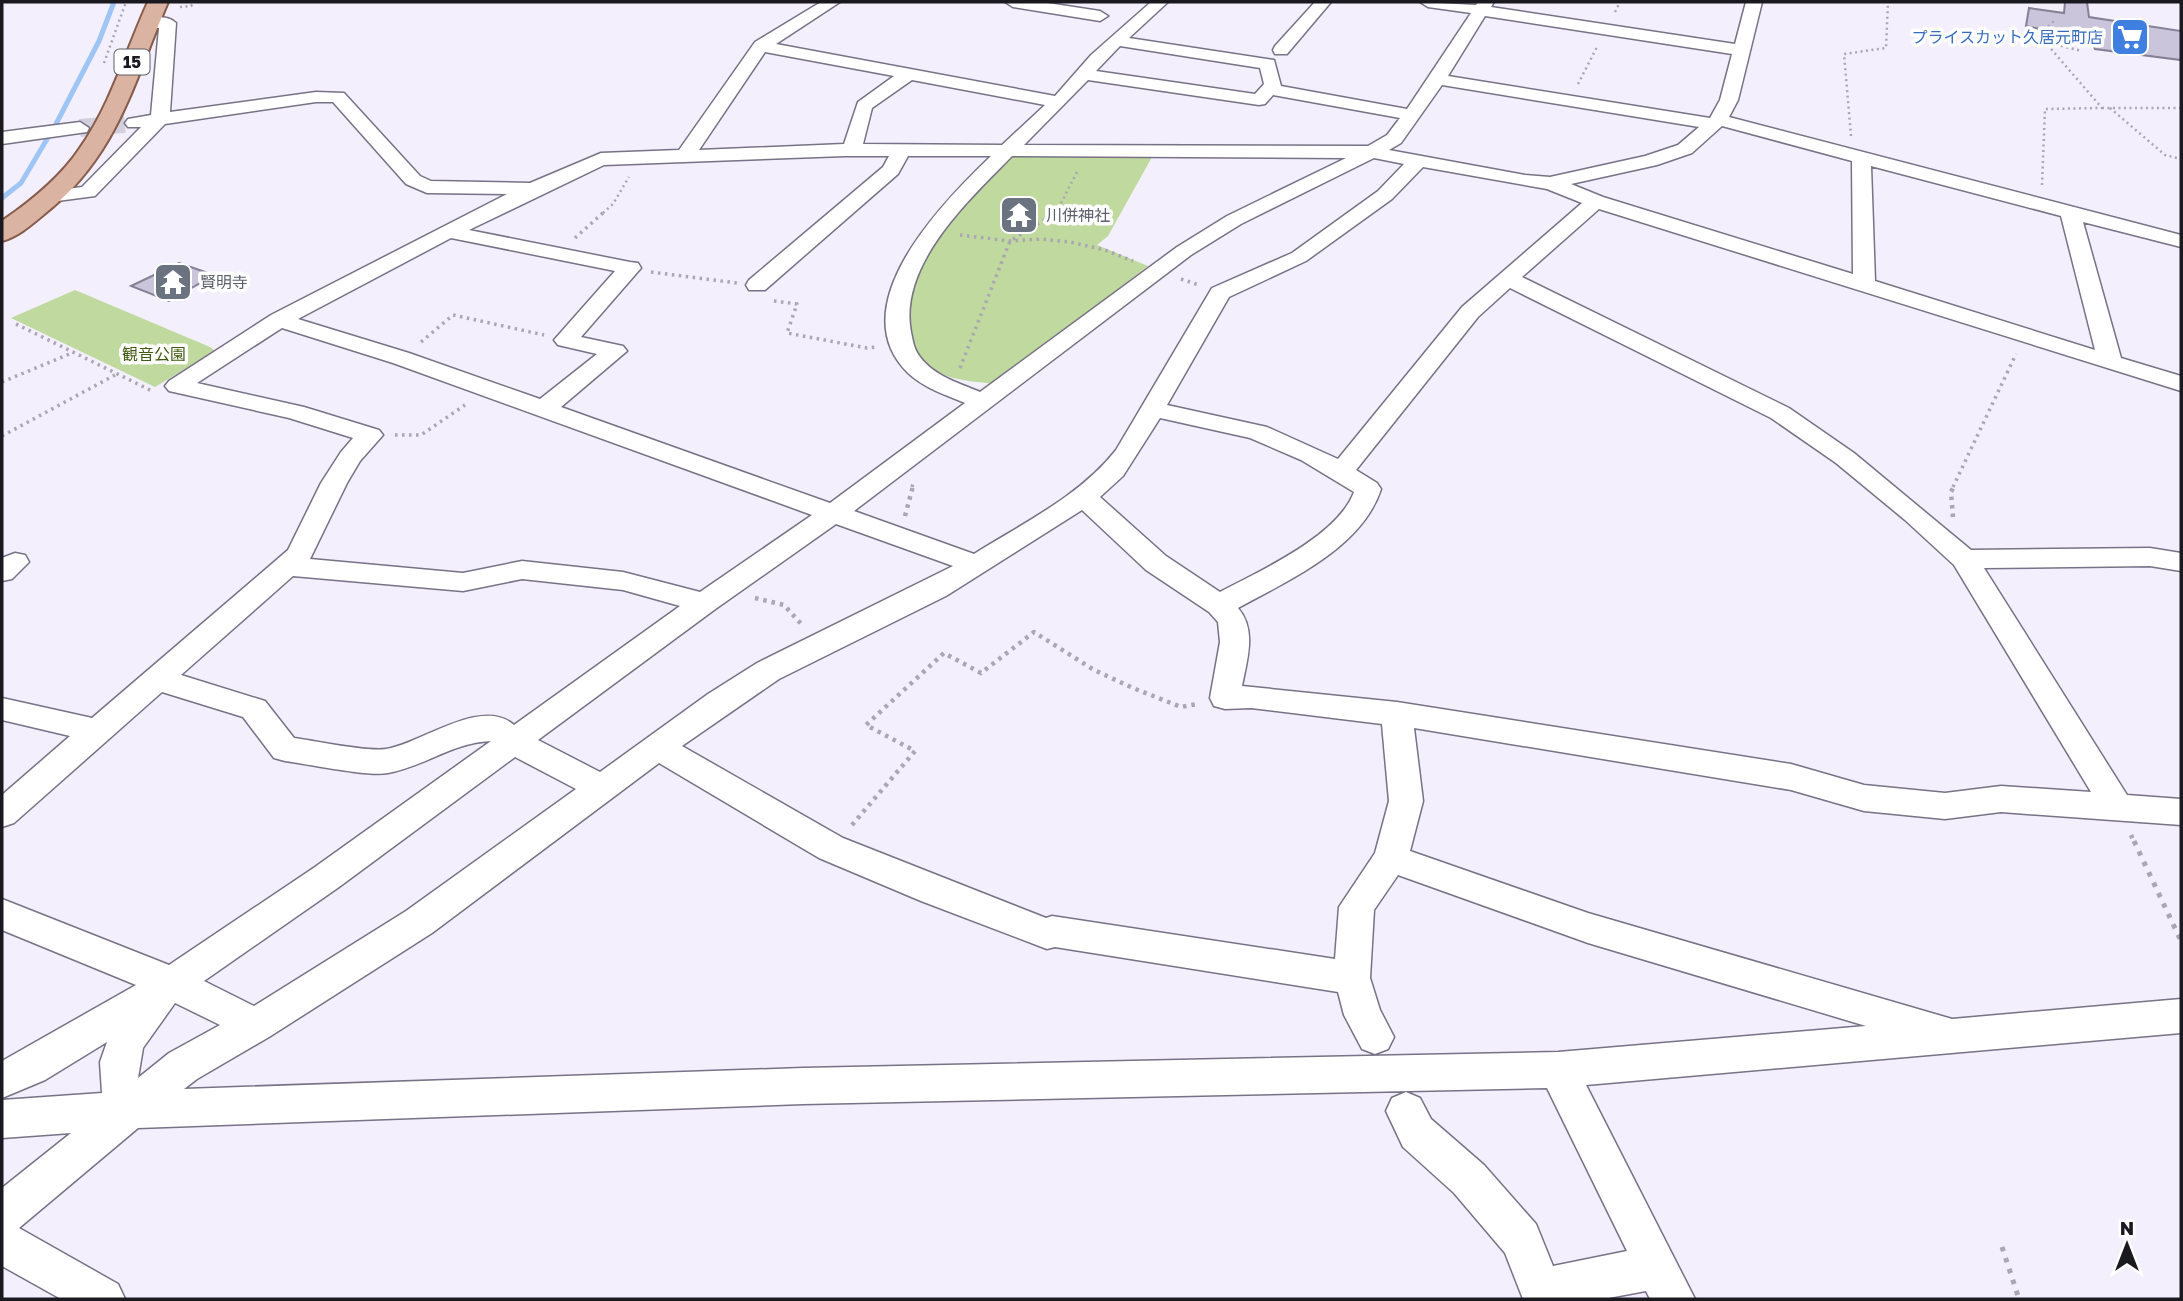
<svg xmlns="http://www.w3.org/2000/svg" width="2183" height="1301" font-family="'Golos Text','Noto Sans JP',sans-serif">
<rect width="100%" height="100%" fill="#f3effd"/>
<path fill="#bfd99e" d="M1016 155 1152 157 1108 236 1097 245 1148 266 995 384C979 382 961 381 947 376 936 373 924 361 918 353 874 291 967 202 1007 158Z
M75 290 210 347 215 351 155 387 11 318Z"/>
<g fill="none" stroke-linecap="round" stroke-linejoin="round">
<path stroke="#9fc5f4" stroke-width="5" d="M2 198 21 183 56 124 99 41 114 2"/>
</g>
<path fill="#cbc5db" stroke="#868094" stroke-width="2" d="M2065 2H2087L2089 17 2181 31V60L2095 49 2091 40 2026 26 2029 8 2064 13Z
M179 263 214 275 169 301 131 286Z"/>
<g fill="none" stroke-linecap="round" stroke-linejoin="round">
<path stroke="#d3cfdc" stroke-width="18" stroke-dasharray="18 9" stroke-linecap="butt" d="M80 128 134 123"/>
<defs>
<path id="minor" d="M821 2H840L776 44 1055 96 1091 55 1151 2H1168L1129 38 1274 60 1281 86 1407 109 1471 13 1428 7 1420 2 1476 5 1478 2H1494L1491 7 1735 44 1746 2H1762L1738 100 1729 117 2181 235V247L2083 222 2121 358 2181 376V391L1599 209 1522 277 1789 408 1854 453 1971 550 2150 548 2181 553V571L2150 566 1984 568 2127 795 2181 799V825L2001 812 1945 819 1864 811 1791 790 1414 728 1423 801 1410 851 1588 913 1952 1019 2181 999V1033L1586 1085 1695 1299H1650L1646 1291 1603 1299H1523L1505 1253 1454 1193 1403 1147 1386 1111 1392 1098 1406 1092 1420 1098 1431 1119 1484 1165 1536 1224 1553 1266 1627 1251 1547 1088 803 1104 138 1128 19 1228 118 1284 125 1299H61L2 1266V1188L71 1133 2 1138V1100L102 1093 100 1062 107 1042 45 1080 2 1098V1061L136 985 2 930V899L169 965 315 867 491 741C451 743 426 766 388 773 369 777 307 764 285 761L274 758 243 717 162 692 14 823 2 827V795L70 736 2 720V698L92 718 288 550 321 483 341 452 353 438 289 418 169 391 165 386 169 381 271 315 507 194 427 193 406 184 333 102H316L165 124 95 196 50 202 43 200 40 196 43 192 82 187 141 127H128L125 123 128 119 151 115 159 28H148L140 23C148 15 168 15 176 23L170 112 316 92 344 93 420 176 431 181 530 183 601 153 679 150 755 42ZM1485 16 1732 54 1720 100 1710 118 1448 76ZM1120 46 1260 68 1264 84 1255 94 1096 71ZM765 52 894 76 858 102 844 144 699 150ZM912 80 1045 105 1002 145 863 144 872 108ZM1088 80 1259 105 1265 104 1273 95 1400 118 1387 135 1368 146 1024 145ZM1442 85 1699 127 1678 145 1645 156 1550 177 1525 175 1389 150 1401 143ZM1722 126 1852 161 1853 274 1603 197 1571 184 1657 165 1692 153ZM845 156H889L883 167 749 280 746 285 749 290H765L898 174 908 156H991C943 202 840 306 908 373 924 388 946 395 965 403L830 503 561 407 627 351 623 346 581 337 641 268 638 263 630 262 469 230 604 165ZM1012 156 1346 158 1227 216 1177 247 980 392C959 383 934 376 920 357 914 349 913 342 911 332 898 265 969 200 1012 156ZM1374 158 1404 164 1378 191 1292 253 1212 288 1116 450C1080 496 1023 523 974 554L854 511 1191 255 1241 224ZM1871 166 2061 216 2095 350 1875 281ZM1423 167 1547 189 1582 203 1462 307 1338 459 1267 427 1167 405 1229 297 1306 261 1392 199ZM451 238 615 271 554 340 558 345 597 354 540 399 409 353 298 319ZM1510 288 1771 418 1836 463 1905 520 1954 565 2091 792 2001 786 1945 793 1864 785 1791 764 1397 702 1242 686C1247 660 1257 630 1238 608 1289 580 1362 548 1381 489L1377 483 1356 470 1478 317ZM282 328 393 363 812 515 700 592 623 572 522 561 463 573 310 559 347 483 360 461 383 435 379 430 304 407 197 383ZM1160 418 1250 438 1301 460 1354 492C1338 536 1260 571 1220 592L1166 556 1100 497 1123 476ZM1082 510 1146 570 1209 612 1218 622 1220 642 1210 698 1214 706 1225 709 1251 708 1382 724 1389 801 1375 853 1339 907 1335 959 1052 916 1046 918 843 838 682 746 779 679 946 596ZM836 524 953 566 757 663 708 694 600 772 538 740 714 610ZM293 576 463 591 522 579 623 590 680 606 514 725C481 696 419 745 386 749 366 752 317 741 294 738L265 701 181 675ZM515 757 576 789 406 911 254 1006 204 981 339 887ZM659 763 819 858 921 901 1047 949 1055 947 1338 992 1344 1015 1362 1049 1375 1054 1388 1049 1394 1037 1380 1010 1370 978 1374 910 1398 875 1588 943 1866 1026 1558 1052 803 1068 184 1089 197 1079 269 1037 432 933ZM175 1003 220 1025 169 1053 138 1078 143 1048Z
M1005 2H1041L1100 11 1108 16 1100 21 1013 7Z
M1315 2H1331L1287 54H1275L1273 50 1275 46Z
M80 122 89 128 87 132 2 144V132Z
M15 553 25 555 29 562 12 579 2 581V558Z"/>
<path id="major" d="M148 2H168C132 86 118 156 42 216 30 226 17 237 2 241V221C31 201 60 178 80 148 111 104 126 50 148 2Z"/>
</defs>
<use href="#minor" stroke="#777285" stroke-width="3"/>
<use href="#major" stroke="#885c4c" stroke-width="4"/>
<path stroke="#aaa6b2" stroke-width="2.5" stroke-dasharray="2 3.5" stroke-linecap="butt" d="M180 7 191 6 194 2
M1615 12 1620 2
M2045 42 2082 51
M104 63 126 2
M1578 84 1598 45
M2102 108H2181
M2110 108 2165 155 2181 159
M1851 136 1844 54 1886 48 1888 2
M2042 185 2045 109 2102 108 2039 35 2054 21
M603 213 613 204 629 177
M1056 213 1078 170"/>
<path stroke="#aaa6b2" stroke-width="3.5" stroke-dasharray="2.5 4.5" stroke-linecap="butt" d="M960 235 1010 241 1041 239 1070 242 1105 250 1133 261
M575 238 605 211
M651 272 737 283
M1181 279 1199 285
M774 301 797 304 787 333 867 348 878 347
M16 324 152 391
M421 342 453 315 544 335
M960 368 1010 241 1059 211
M2 382 72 353
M395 435H421L465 405
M2 436 115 375
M912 487 913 484
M1953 487 2016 354"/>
<path stroke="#aaa6b2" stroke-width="4.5" stroke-dasharray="3.5 5" stroke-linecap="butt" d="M905 516 913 486
M1953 517 1951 492 1954 486
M755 598 784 605 803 626
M852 825 915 751 866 725 944 653 981 673 1034 632 1094 670 1133 688 1181 707 1197 704
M2131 835 2134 842"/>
<path stroke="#aaa6b2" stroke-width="5" stroke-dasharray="4.5 7" stroke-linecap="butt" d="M2134 841 2181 941
M2002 1247 2019 1299"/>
<use href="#minor" fill="#fff" fill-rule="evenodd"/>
<use href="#major" fill="#dbb3a2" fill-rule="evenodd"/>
</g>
<defs>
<symbol id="supermarket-square" viewBox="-11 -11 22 22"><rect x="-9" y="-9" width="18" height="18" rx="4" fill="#3f7fe0" stroke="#fff"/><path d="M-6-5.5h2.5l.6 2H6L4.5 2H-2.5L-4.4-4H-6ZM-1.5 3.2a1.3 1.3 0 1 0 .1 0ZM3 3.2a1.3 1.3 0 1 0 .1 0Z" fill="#fff"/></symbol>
<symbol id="temple-square" viewBox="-11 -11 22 22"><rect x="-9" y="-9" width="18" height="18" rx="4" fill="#6b7280" stroke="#fff"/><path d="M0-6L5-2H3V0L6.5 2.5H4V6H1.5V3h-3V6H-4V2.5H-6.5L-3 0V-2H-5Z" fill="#fff"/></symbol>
</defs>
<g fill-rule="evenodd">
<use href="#supermarket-square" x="2108" y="15" width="44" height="44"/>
<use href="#temple-square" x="997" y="193" width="44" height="44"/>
<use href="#temple-square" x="151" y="260" width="44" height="44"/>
</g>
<g text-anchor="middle" stroke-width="7" stroke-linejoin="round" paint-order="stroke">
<g font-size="16" fill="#366cbe" stroke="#fff" text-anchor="end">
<text x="2103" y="43">プライスカット久居元町店</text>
</g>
<rect fill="#fff" stroke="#5f5e63" stroke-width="2" x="114.5" y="49.5" width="35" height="25" rx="5"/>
<g font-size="16" font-weight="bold" fill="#1b1920">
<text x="132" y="68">15</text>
</g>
<g font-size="16" fill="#5b616d" stroke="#fff" text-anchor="start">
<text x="1046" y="221">川併神社</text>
<text x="200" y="288">賢明寺</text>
</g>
<g font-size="16" fill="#405b12" stroke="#fff">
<text x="154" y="360">観音公園</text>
</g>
</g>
<rect width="2183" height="1301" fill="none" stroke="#1b1920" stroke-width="7"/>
<g transform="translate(2127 1245)" stroke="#ffffff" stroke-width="5" paint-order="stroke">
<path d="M0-5L12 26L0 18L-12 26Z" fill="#1b1920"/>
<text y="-10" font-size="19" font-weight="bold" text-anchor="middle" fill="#1b1920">N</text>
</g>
</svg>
